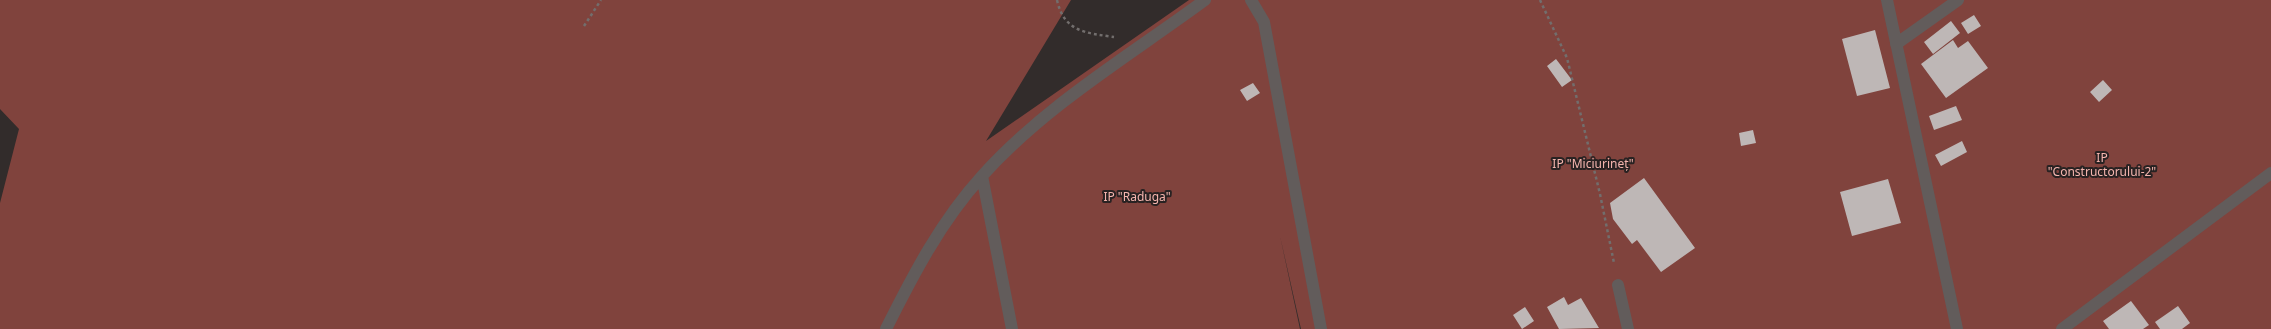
<svg xmlns="http://www.w3.org/2000/svg" width="2271" height="329" font-family="'Noto Sans',sans-serif">
<rect width="100%" height="100%" fill="#322c2b"/>
<path fill="#80433d" d="M0 0H1071L986 141 1189 0H2271V329H1301L1280 236 1300 329H0V203L19 129 0 109Z"/>
<path fill="#beb7b6" d="M1974 15 1981 26 1968 34 1961 23Z
M1951 21 1960 33 1933 54 1924 42Z
M1875 30 1890 88 1857 96 1842 39Z
M1953 40 1958 48 1968 41 1988 68 1946 98 1921 64Z
M1556 59 1572 80 1562 87 1547 66Z
M2103 80 2112 90 2099 102 2090 92Z
M1253 83 1260 93 1247 101 1240 90Z
M1956 106 1962 120 1934 130 1929 116Z
M1753 130 1756 143 1741 146 1739 133Z
M1962 141 1967 152 1941 166 1935 155Z
M1644 178 1695 248 1661 272 1637 240 1632 244 1613 219 1610 203Z
M1888 179 1901 223 1852 236 1840 192Z
M1564 297 1568 305 1581 298 1599 328 1559 329 1547 307Z
M2131 301 2149 325 2143 329H2109L2103 321Z
M2178 306 2190 323 2182 329H2160L2155 322Z
M1525 307 1534 321 1522 329 1513 315Z"/>
<g fill="none" stroke-linecap="round" stroke-linejoin="round">
<path stroke="#726e6d" stroke-width="2.5" stroke-dasharray="3 3" stroke-linecap="butt" d="M1057 0C1064 32 1086 33 1114 37
M1540 0 1567 58 1600 194 1614 263
M584 26 601 0"/>
<path stroke="#625c5b" stroke-width="12" d="M1251 0 1264 22 1321 329
M1887 0 1957 329
M1896 44 1958 0
M982 176 1012 329
M1618 285 1628 329
M886 329C913 275 941 221 982 176 1046 105 1129 56 1205 0
M2062 329 2271 173"/>
</g>
<g text-anchor="middle" stroke-width="4" stroke-linejoin="round" paint-order="stroke">
<g font-size="12" fill="#f5b5ae" stroke="#282222">
<text x="2102" y="162">IP<tspan x="2102" dy="14">"Constructorului-2"</tspan></text>
<text x="1593" y="168">IP "Miciurineț"</text>
<text x="1137" y="201">IP "Raduga"</text>
</g>
</g>
</svg>
